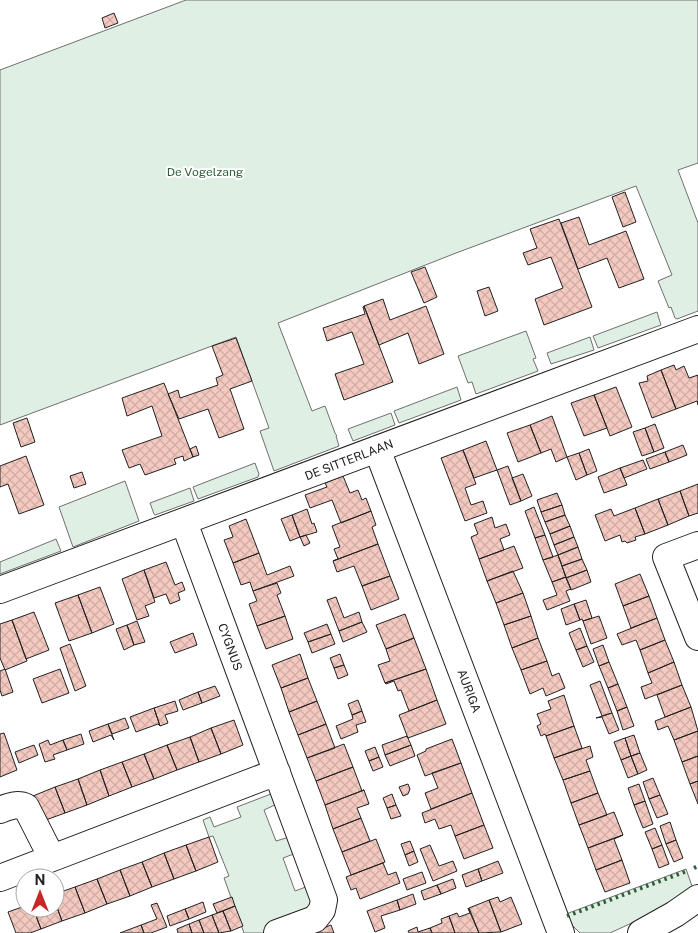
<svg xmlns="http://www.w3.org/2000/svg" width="698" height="933" font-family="'Public Sans',sans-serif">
<defs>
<pattern id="building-cross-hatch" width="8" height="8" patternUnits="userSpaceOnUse" patternTransform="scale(1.25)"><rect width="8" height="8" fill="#f3c9c0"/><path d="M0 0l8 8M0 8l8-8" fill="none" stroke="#d0aca5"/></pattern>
</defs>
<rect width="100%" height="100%" fill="#fff"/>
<path fill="#e0efe3" stroke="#6f6f6f" d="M186 0H698V163L678 170 698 223V311L677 319 675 318 671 307 669 308 658 281 672 275 636 186 456 253 278 323 312 411 325 406 335 433 337 436H336L339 446 274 471 260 431 269 428 236 337 0 425V70Z
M657 312 661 325 598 348 593 336Z
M526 331 536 358 533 359 538 371 476 394 472 382 468 383 458 356Z
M590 337 594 350 551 364 547 353Z
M457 387 461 400 399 423 394 411Z
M391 413 395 425 353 441 348 429Z
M255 463 259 474 258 477 198 499 193 487Z
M125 481 139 521 73 547 59 507Z
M190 488 194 501 155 515 154 514 150 503Z
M56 539 61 551 0 574V562Z
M276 792 279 803 264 810 276 841 293 836 299 852 283 858 295 891 311 885 315 905 265 933H244L224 878 229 876 213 836 209 837 203 820 210 817 214 827 241 817 237 807Z
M686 869 693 889 636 921 610 933H580L572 925 566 914Z"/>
<path fill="url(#building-cross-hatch)" stroke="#222" d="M114 13 118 23 105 28 102 18Z
M625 192 636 222 623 227 612 197Z
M579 217 589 245 626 231 644 279 619 288 607 258 578 269 561 223Z
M559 219 592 307 544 325 535 299 563 288 551 257 528 265 523 253 537 248 530 229Z
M425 267 437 297 424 303 411 272Z
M489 287 498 311 485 316 477 291Z
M383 299 390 320 426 306 444 354 419 364 408 333 379 345 364 306Z
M364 306 393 382 344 400 335 374 364 364 352 332 327 341 323 328 365 314 363 307Z
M236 338 252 381 230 389 244 429 219 438 208 409 179 419 168 394 178 390 180 398 218 385 216 378 223 375 212 346Z
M674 365 676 370 684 366 689 378 698 375V405L697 401 676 409 661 370Z
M661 370 676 409 652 418 639 383 648 381 647 376Z
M164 383 193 457 184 461 183 456 174 459 176 464 145 475 140 464 129 468 122 450 162 436 152 406 127 416 122 398Z
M616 387 632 427 610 436 594 395Z
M594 395 607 428 584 436 571 403Z
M552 416 567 457 556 462 551 449 541 453 530 425Z
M27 418 35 442 21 447 13 423Z
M655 424 664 448 654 452 645 428Z
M530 425 541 453 518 462 507 433Z
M645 428 654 452 642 456 633 432Z
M486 441 497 470 474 478 463 450Z
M683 445 687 455 669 462 665 452Z
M196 446 199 455 193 457 190 449Z
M589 449 597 471 587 475 579 453Z
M463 450 476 484 465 488 471 505 483 501 487 513 465 521 441 458Z
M665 452 669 462 650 469 646 459Z
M579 453 587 475 576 480 567 457Z
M26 456 44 505 19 514 8 484 0 487V466Z
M643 460 647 469 624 478 620 468Z
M508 466 521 501 510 505 497 470Z
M620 468 627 485 604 493 598 477Z
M82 472 86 484 74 488 70 476Z
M523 474 532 496 521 501 512 478Z
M343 476 350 493 358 490 362 500 366 498 371 511 341 523 332 500 310 508 305 495 327 487 325 483Z
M698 484V513L689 516 680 491Z
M680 491 689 516 668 525 658 499Z
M557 493 562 505 541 512 537 500Z
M658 499 668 525 645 534 635 508Z
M562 505 565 515 545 522 541 512Z
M534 507 545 535 535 538 525 511Z
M635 508 645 534 635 537 636 540 627 543 625 541 622 542 620 535 605 541 595 515 611 509 614 516Z
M307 509 312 524 314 523 317 532 300 537 292 515Z
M371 511 376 525 372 527 378 544 333 561 338 559 334 549 340 547 332 526Z
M292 515 300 537 290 541 281 519Z
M565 515 570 526 550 534 545 522Z
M492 517 495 528 506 524 510 535 500 539 504 550 479 559 471 537 478 534 474 524Z
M246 519 259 553 233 563 224 540 233 537 229 526Z
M570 526 574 537 554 545 550 534Z
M306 535 310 543 304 546 300 537Z
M545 535 553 557 543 560 535 538Z
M574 537 578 547 558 555 554 545Z
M378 544 390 576 362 586 354 566 337 572 333 561Z
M514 546 523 568 487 581 479 559Z
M578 547 582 559 562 566 558 555Z
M259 553 267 575 290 566 294 576 253 591 250 582 241 585 233 563Z
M558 555 566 577 552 582 543 560Z
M582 559 587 570 566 578 562 566Z
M166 562 175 585 182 582 185 590 178 593 180 600 170 604 166 594 154 598 144 570Z
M144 570 155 602 145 606 149 616 137 620 122 579Z
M587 570 591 582 571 590 566 578Z
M513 571 523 593 496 603 487 581Z
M640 574 649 596 623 606 615 584Z
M390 576 399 599 371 610 362 586Z
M566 577 571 589 566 591 570 601 547 610 543 600 557 595 552 582Z
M277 583 281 593 277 595 285 616 257 626 249 604 257 601 253 591Z
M100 587 114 624 92 633 78 595Z
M523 593 531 616 504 625 496 603Z
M78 595 92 633 69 641 55 603Z
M649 596 657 618 631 628 623 606Z
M336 597 344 618 359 612 362 622 339 631 327 600Z
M586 600 592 618 583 621 582 619 580 620 574 604Z
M574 604 580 620 566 625 561 609Z
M34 612 49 650 26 659 12 620Z
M405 614 414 638 386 649 376 625Z
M285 616 293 639 266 649 257 626Z
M531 616 538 638 512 648 504 625Z
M599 616 607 638 591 644 583 621Z
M657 618 665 640 640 650 636 640 622 645 617 634Z
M12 620 27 661 5 670 0 658V624Z
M137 621 145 642 134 645 127 625Z
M362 622 367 632 343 642 339 631Z
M327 624 331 634 308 642 304 633Z
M127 625 134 645 124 650 116 629Z
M580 628 587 646 576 650 569 633Z
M193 633 197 645 175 653 170 642Z
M331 634 335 644 312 653 308 642Z
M414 638 426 669 385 683 378 665 390 661 386 649Z
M538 638 547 661 521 670 512 648Z
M665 640 674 662 648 673 640 650Z
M70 644 86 686 75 691 60 648Z
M603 645 609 662 599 666 593 649Z
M587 646 594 662 583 667 576 650Z
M300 654 308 678 281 688 272 665Z
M340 654 344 665 334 668 330 658Z
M547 661 552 676 559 673 565 688 546 696 543 688 530 694 521 670Z
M609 662 618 684 608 688 599 666Z
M674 662 682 685 645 699 641 687 652 683 648 673Z
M344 665 348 675 338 679 334 668Z
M5 669 13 692 2 696 0 690V671Z
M60 669 69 693 42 703 33 679Z
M426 669 437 700 409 711 401 690 398 691 394 681 386 684 385 683Z
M308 678 317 701 289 712 281 688Z
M600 681 612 713 602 716 590 685Z
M618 684 627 707 617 711 608 688Z
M682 685 691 707 665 717 657 695Z
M215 686 220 696 202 703 198 692Z
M198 692 202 703 183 710 179 700Z
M564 695 574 726 546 736 545 734 541 736 537 726 541 724 537 714 551 709 548 701Z
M358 700 362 711 352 715 348 704Z
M437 700 446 724 408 738 399 715Z
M175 701 178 711 165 715 168 723 160 726 154 708Z
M317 701 326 724 298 735 289 712Z
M627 707 634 726 623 730 617 711Z
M691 707 698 731 674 740 668 726 658 730 655 721Z
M154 708 160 726 158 724 136 732 130 717Z
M362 711 366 722 356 725 358 732 341 739 336 726 353 719 352 715Z
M612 713 619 730 609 734 602 717 596 718Z
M125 718 129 728 112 734 108 724Z
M234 720 243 745 221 754 211 728Z
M108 724 114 740 111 735 93 742 89 731Z
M326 724 335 748 307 758 298 735Z
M574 726 582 748 554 758 546 736Z
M211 728 221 754 199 762 190 737Z
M698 731V756L682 762 674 740Z
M4 733 17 770 0 777V734Z
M81 734 84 744 67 750 63 740Z
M634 735 640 753 631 756 625 738Z
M407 736 411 745 385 755 382 745Z
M190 737 199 762 177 770 167 745Z
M625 738 631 756 621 760 614 742Z
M452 739 461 763 425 776 417 755 426 751V749Z
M48 740 50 745 63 740 67 750 53 755 55 759 45 762 39 744Z
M344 744 353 767 316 781 307 758Z
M34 745 38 755 19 763 15 752Z
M167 745 177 770 154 779 144 754Z
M411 745 415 756 390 766 385 755Z
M590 746 593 757 586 760 590 771 563 780 554 758Z
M375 747 379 757 369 761 365 751Z
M640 753 647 770 638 774 631 756Z
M144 754 154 779 132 787 122 762Z
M631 756 638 774 628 778 621 760Z
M698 756V781L690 784 682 762Z
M379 757 383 767 373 771 369 761Z
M122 762 132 787 109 796 100 770Z
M461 763 472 793 431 809 425 793 438 788 432 773Z
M353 767 362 791 364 790 325 805 316 781Z
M100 770 109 796 87 805 78 779Z
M590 771 598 793 571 803 563 780Z
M653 778 660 795 649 799 643 782Z
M78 779 87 805 65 813 55 787Z
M698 781V804L690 784Z
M408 784 410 789 408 794 403 796 399 787Z
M639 784 645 801 634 805 628 788Z
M55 787 65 813 43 821 33 796Z
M364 790 369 804 357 808 361 818 333 829 325 805Z
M472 793 484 825 455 836 451 825 439 829 435 819 425 823 422 813Z
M598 793 607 815 579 825 571 803Z
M392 794 396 805 387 808 383 798Z
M660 795 668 814 657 818 649 799Z
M645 801 653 824 643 828 634 805Z
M396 805 401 816 391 819 387 808Z
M614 812 623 835 588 848 579 825Z
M361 818 370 841 342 852 333 829Z
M670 822 676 840 666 844 660 826Z
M484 825 493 848 464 859 455 836Z
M655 828 662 845 652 849 645 832Z
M623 835 614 839 622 860 596 870 588 848Z
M209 837 218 862 196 871 186 845Z
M376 839 385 862 351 875 342 852Z
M676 840 683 858 674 862 666 844Z
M410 841 414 851 405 855 401 844Z
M186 845 196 871 174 879 164 853Z
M430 845 439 866 453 861 457 871 433 881 420 849Z
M662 845 669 864 659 868 652 849Z
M414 851 418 862 409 866 405 855Z
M164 853 174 879 152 887 142 862Z
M622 860 630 883 605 892 596 870Z
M498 861 503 873 482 881 478 869Z
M142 862 152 887 130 896 120 870Z
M383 863 388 875 396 872 400 883 360 899 356 888 351 890 346 877Z
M478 869 482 881 466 887 462 875Z
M120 870 130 896 107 904 97 879Z
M422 872 426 883 407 890 403 879Z
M97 879 107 904 85 913 75 887Z
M453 879 456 888 441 894 437 885Z
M437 885 441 894 424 900 421 891Z
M75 887 85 913 62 921 55 902V894Z
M413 894 416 904 400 910 397 900Z
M232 897 235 906 217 913 213 904Z
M498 897 500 902 511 897 522 924 501 932 489 900Z
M397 900 400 910 381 916 385 928 375 932 367 911Z
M489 900 501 932 479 933 469 908Z
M55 902 62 921 41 929 33 908H55Z
M203 902 206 912 189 919 185 909Z
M157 903 167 927 151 933H144L141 925 157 919 151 905Z
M25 906V908H33L41 929 30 933H16L8 912Z
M235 906 243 926 231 931 223 911Z
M468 908 479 933H455L449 916 457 913 459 917 470 913Z
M185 909 189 919 170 926 167 916Z
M223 911 231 931 219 933 212 915Z
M212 915 219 933H204L199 920Z
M449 916 455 933H432L430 928 442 923 441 919Z
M199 920 204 933H192L189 924Z
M189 924 192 933H178L177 929Z
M141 925 144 933H120Z
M331 925 334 933H316L315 931Z
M417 927 418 932 430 928 432 933H409L408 931Z"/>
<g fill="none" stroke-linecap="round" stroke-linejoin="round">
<defs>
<path id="minor" d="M377 449 561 933
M184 522 324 900 322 910 315 919 277 933
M698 545 666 557 698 637
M0 590 698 329
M0 810C9 806 18 803 26 807L52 858
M0 878 277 772
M641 933 675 914 698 898"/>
</defs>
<use href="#minor" stroke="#222" stroke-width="28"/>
<use href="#minor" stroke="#fff" stroke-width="26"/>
<path stroke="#2f5e38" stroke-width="4" stroke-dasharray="2.5 4" stroke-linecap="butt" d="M694 868 698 866
M567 916 687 871"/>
</g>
<g text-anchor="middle" stroke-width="4" stroke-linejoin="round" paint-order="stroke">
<g font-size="12" fill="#2f5e38" stroke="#fff">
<text x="205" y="176">De Vogelzang</text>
</g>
<g font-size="12" fill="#222" stroke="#fff">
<text transform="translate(349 460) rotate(-21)" y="4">DE SITTERLAAN</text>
<text transform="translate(230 647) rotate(70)" y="4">CYGNUS</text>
<text transform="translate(469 691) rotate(69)" y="4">AURIGA</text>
</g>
</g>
<g transform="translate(40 893)"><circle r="24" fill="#ffffff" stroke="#a7a7a7"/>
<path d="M0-4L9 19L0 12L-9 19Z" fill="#c62828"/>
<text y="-8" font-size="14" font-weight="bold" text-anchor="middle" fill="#222222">N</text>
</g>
</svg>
